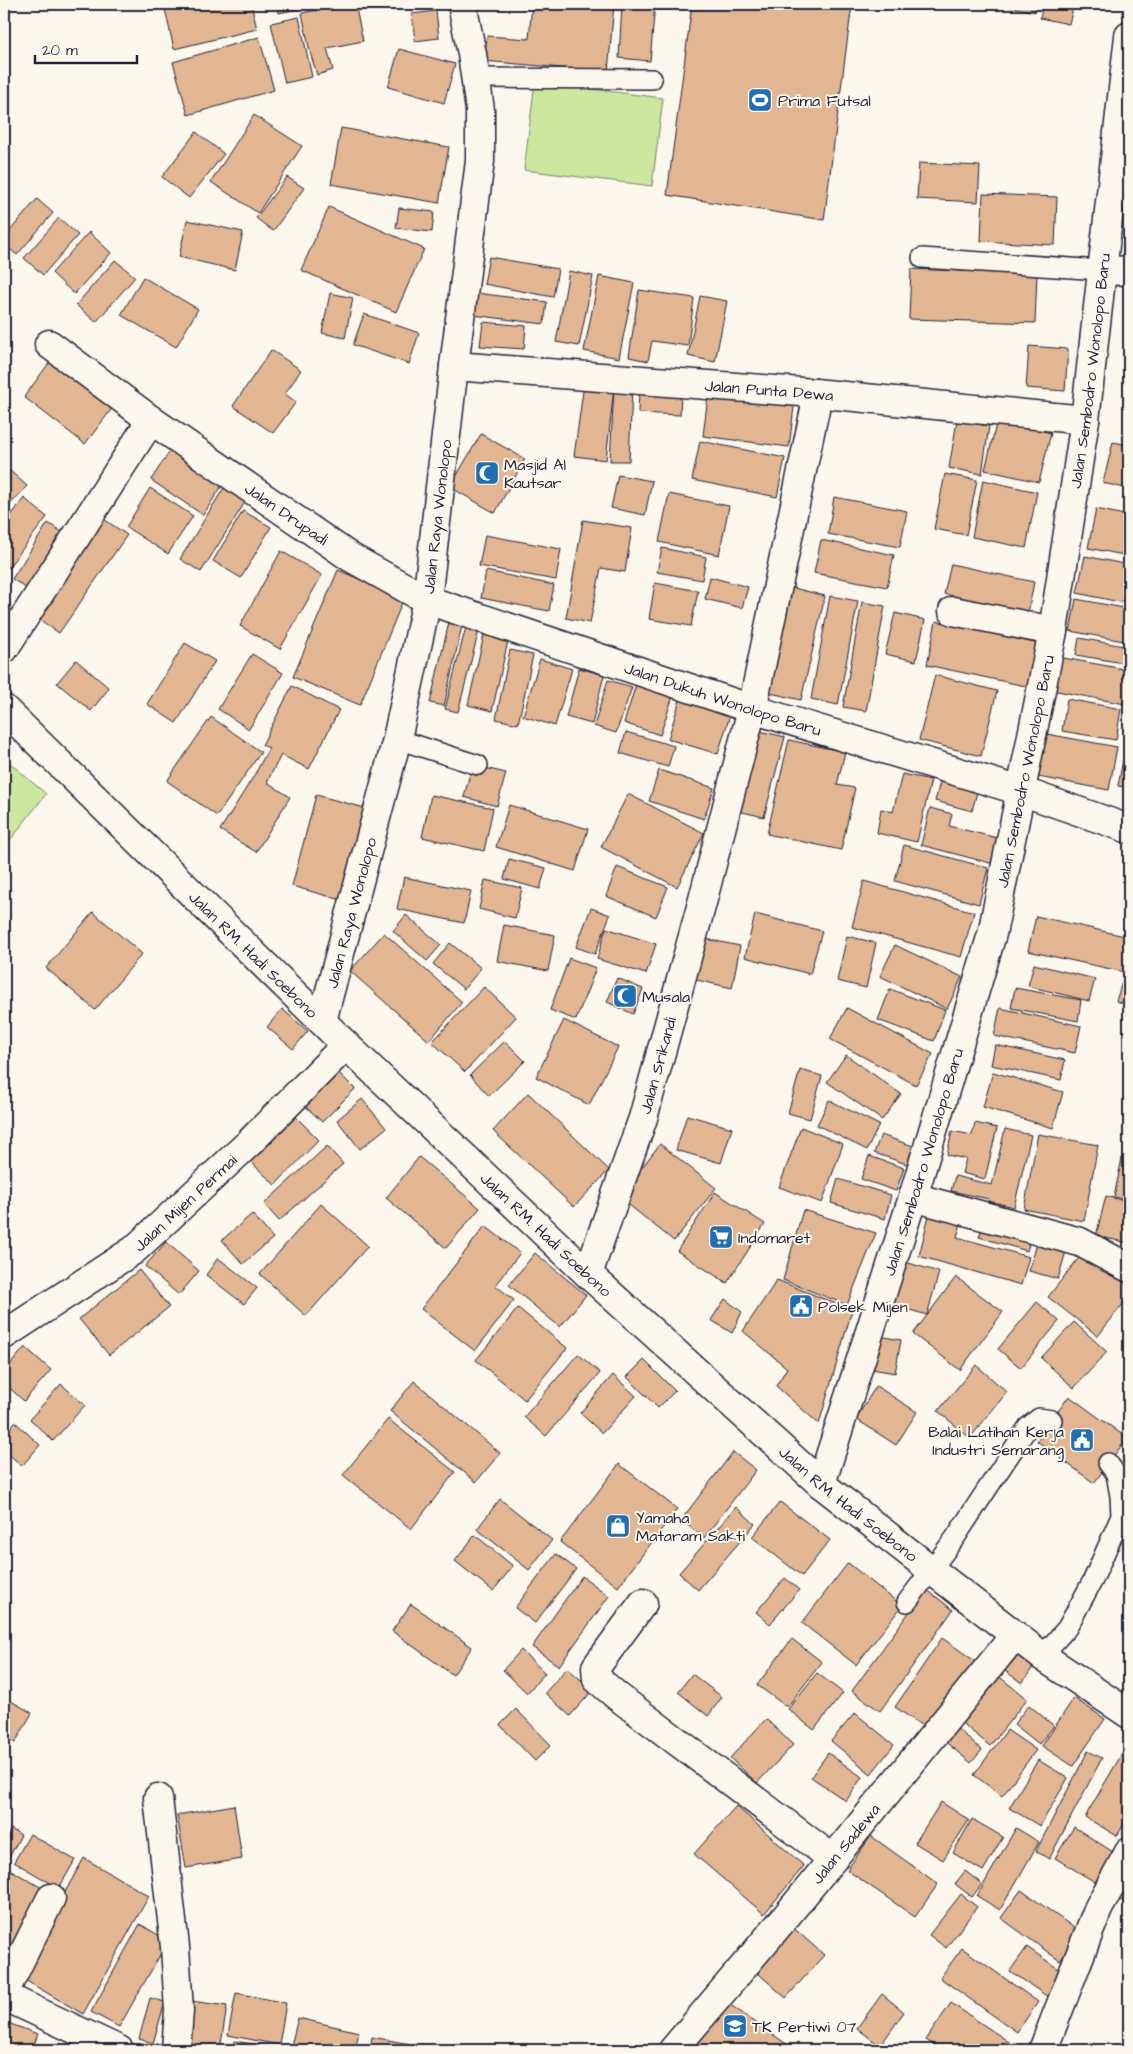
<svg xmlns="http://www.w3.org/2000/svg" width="1133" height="2054" font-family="'Architects Daughter',sans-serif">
<rect width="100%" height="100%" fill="#fbf7ec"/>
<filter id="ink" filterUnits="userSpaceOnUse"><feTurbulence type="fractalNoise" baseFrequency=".02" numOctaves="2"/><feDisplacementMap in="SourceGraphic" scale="10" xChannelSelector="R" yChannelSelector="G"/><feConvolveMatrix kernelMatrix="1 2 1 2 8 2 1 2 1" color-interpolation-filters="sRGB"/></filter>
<g filter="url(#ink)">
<path fill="#cce79e" stroke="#77846c" d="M535 82 663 98 652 186 524 170Z
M4 758 46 794 4 848Z"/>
<path fill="#e2b692" stroke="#22223b" d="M185 4H251L257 29 174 49 165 9Z
M277 4H322L279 13Z
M346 4H355L363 41 327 48 333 70 317 75 310 52 302 13Z
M532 4H614L608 72 484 61 487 36 529 39Z
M622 4H655L650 61 619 58Z
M692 4H852L824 220 667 195Z
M997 4H1037L1035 12Z
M1043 4H1074L1069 24 1040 18Z
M436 11 439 38 415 41 412 14Z
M299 17 312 77 285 83 271 23Z
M259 37 274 90 188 115 173 62Z
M399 49 455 64 444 103 388 87Z
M254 115 302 146 258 213 211 182Z
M341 128 449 147 439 203 331 184Z
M196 132 224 154 189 198 162 177Z
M919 163 980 166 978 202 917 199Z
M287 177 304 188 273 231 256 218Z
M983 194 1057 197 1055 245 981 241Z
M37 199 53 213 17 255 4 244V238Z
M329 207 424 249 396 312 301 270Z
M399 208 434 212 432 232 396 228Z
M59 218 78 235 43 275 24 258Z
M187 220 243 232 235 270 179 257Z
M89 232 111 253 74 294 52 273Z
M489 257 558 269 553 297 484 284Z
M115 260 135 277 96 322 76 305Z
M911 269 1037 274 1035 323 909 319Z
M569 271 593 276 579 346 556 342Z
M599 276 634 283 619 358 584 351Z
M143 277 198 309 176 347 121 315Z
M639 290 694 298 688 346 652 341 648 361 629 357Z
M330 293 353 298 345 338 322 333Z
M476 293 547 302 544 324 473 315Z
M700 296 727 301 715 362 688 356Z
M364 314 419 333 409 364 353 345Z
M483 322 526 326 524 349 480 346Z
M1029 346 1068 349 1065 391 1026 388Z
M271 350 301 370 285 394 296 402 273 433 233 406Z
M55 355 117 402 85 444 24 397Z
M584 384 614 388 606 460 574 456Z
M614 388 632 389 629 461H610Z
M709 388 795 399 789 447 703 436Z
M639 391 681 394 680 415 638 413Z
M997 420 1051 433 1039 482 985 470Z
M957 421 989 426 982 474 949 468Z
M481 434 525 459 495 513 450 487Z
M700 441 785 458 777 497 692 480Z
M1113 442 1129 445V489L1103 483Z
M175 443 227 478 203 515 151 480Z
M8 469 27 486 4 511V474Z
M945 474 977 480 966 535 934 529Z
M618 475 652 481 645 515 611 508Z
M983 480 1037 492 1026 548 972 537Z
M227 483 249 496 201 572 180 559Z
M150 488 193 516 168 554 126 527Z
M669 494 729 506 719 555 659 542Z
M834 497 907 511 900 547 828 534Z
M24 498 47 517 4 573V525Z
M1096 509 1129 516V556L1088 548Z
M243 511 271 527 241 578 213 561Z
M98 515 127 535 59 633 30 613Z
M583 520 632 528 625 572 601 568 590 623 566 618Z
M48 523 65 534 29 590 12 579Z
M485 535 561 549 556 580 479 566Z
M821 540 894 555 887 587 814 573Z
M662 548 706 557 702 580 657 572Z
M281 551 322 575 280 649 240 626Z
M1085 556 1129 565V604L1077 593Z
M951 564 1034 582 1028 613 944 594Z
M338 570 404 598 360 705 293 677Z
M486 571 554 585 549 611 481 598Z
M710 577 748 587 742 608 705 599Z
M655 583 698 591 691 626 649 619Z
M786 586 825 596 801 700 762 691Z
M830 596 858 601 838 705 811 699Z
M1076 599 1129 609V642L1070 631Z
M862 602 885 606 866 711 843 707Z
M895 613 925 620 916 661 885 654Z
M450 618 463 621 444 706 430 703Z
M936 621 1039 644 1030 687 927 665Z
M467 623 480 626 458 712 445 709Z
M484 635 508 641 492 711 468 705Z
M1079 638 1129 647V664L1076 655Z
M185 643 215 661 176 723 147 704Z
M510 650 533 655 518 724 496 719Z
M252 654 283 673 249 729 218 709Z
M1058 657 1129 670V685L1125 704 1052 690Z
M540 659 572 669 555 726 523 716Z
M76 660 109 688 91 711 57 683Z
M579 668 604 675 592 724 566 717Z
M935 675 997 691 981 756 919 740Z
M638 678 675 690 660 735 624 723Z
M608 680 632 687 616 733 594 726Z
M292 686 339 710 309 769 281 755 267 782 290 797 256 852 220 830 255 774 269 748 262 745Z
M683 690 733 705 718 754 668 739Z
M1067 699 1121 709 1116 740 1062 731Z
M211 717 261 752 217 816 167 781Z
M1129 728V788L1118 786Z
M755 730 785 737 764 817 734 810Z
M626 732 674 746 668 767 620 753Z
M1047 734 1117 747 1109 790 1038 777Z
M789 740 845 752 837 785 855 788 841 850 767 834Z
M472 765 506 773 497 806 464 797Z
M659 770 714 788 704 819 649 801Z
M902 774 931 780 917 842 877 833 881 809 893 812Z
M942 775 979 784 972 811 935 801Z
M628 794 704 833 677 887 601 847Z
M316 795 369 809 345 901 292 886Z
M431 795 493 808 484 851 422 837Z
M509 805 588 829 575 871 496 847Z
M930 808 952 814 949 826 1001 839 994 864 921 845Z
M904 845 988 868 979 904 895 881Z
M509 859 546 868 540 889 504 879Z
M617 867 668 887 656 917 606 896Z
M404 877 471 891 464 923 397 909Z
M485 880 522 888 515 918 479 909Z
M864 881 974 912 961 957 852 927Z
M591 908 610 915 595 954 576 947Z
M93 912 142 954 95 1010 46 968Z
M755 914 822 931 810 974 745 957Z
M406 915 441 945 427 961 393 931Z
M1036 916 1129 937V973L1028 951Z
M504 925 555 935 548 971 497 961Z
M606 928 656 944 646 974 597 959Z
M384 933 462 1002 429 1041 350 971Z
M847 936 876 943 866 988 837 981Z
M696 937 740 946 732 988 688 978Z
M450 943 481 968 464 989 433 964Z
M895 945 962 977 947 1009 880 976Z
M569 958 596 968 576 1020 550 1010Z
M1034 964 1095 979 1089 1001 1028 986Z
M617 978 643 989 633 1014 607 1002Z
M1122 982 1129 984V1005L1116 1001Z
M484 987 516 1017 465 1072 432 1042Z
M1015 988 1081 1000 1078 1021 1011 1008Z
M890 989 945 1010 934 1041 878 1020Z
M847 1008 933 1054 916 1085 830 1039Z
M1000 1008 1081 1026 1075 1053 994 1036Z
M282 1009 308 1031 293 1049 267 1027Z
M564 1020 618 1047 589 1105 536 1077Z
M505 1041 525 1061 489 1096 470 1075Z
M995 1045 1065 1060 1061 1080 991 1065Z
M846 1055 901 1094 882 1120 827 1082Z
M335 1069 355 1089 322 1122 301 1102Z
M800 1070 822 1076 810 1119 788 1113Z
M993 1072 1063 1092 1053 1128 983 1107Z
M528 1093 609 1170 574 1207 493 1131Z
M362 1099 386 1128 360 1149 337 1120Z
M829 1100 879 1125 867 1150 817 1125Z
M294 1115 319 1140 275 1185 250 1161Z
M687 1115 732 1128 721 1163 676 1150Z
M975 1123 997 1128 985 1179 962 1173 966 1159 947 1155 952 1131 972 1135Z
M801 1127 843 1144 822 1203 779 1187Z
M1005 1129 1031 1135 1014 1207 988 1201 989 1199 951 1191 955 1176 992 1185Z
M1038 1134 1098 1145 1084 1221 1024 1209Z
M881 1135 913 1146 907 1164 874 1153Z
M660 1144 716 1188 674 1241 619 1197Z
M327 1146 343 1164 279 1221 264 1204Z
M869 1156 904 1168 896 1191 861 1179Z
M419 1157 480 1208 446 1248 386 1198Z
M1122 1158 1129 1160V1200L1114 1197Z
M838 1179 891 1195 885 1219 831 1203Z
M715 1192 765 1224 727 1283 677 1251Z
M1106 1196 1129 1202V1243L1096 1236Z
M321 1204 368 1246 306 1316 260 1274Z
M931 1207 963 1216 957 1237 1029 1257 1021 1285 919 1256Z
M803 1210 876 1233 847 1305 783 1280Z
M252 1214 273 1238 243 1264 222 1240Z
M985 1219 1032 1233 1027 1251 979 1237Z
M485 1226 520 1253 495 1285 514 1300 475 1351 421 1309Z
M1040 1233 1069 1241 1058 1279 1029 1271Z
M166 1242 199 1271 179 1295 145 1266Z
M1085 1250 1129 1285V1296L1098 1336 1048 1297Z
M535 1253 586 1295 560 1327 509 1285Z
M218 1258 257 1288 244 1304 206 1275Z
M905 1262 939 1272 927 1315 893 1305Z
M139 1270 169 1307 109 1355 79 1319Z
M956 1277 1003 1312 960 1370 913 1334Z
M777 1280 852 1310 819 1424 776 1386 787 1368 743 1331Z
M725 1299 742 1312 732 1333 711 1320Z
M1037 1302 1059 1321 1021 1368 998 1349Z
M518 1308 567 1348 525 1400 476 1360Z
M1074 1322 1107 1352 1074 1388 1041 1358Z
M879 1336 901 1340 895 1373 872 1369Z
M25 1347 51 1370 24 1401 4 1383V1372Z
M578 1354 600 1373 546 1436 524 1417Z
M644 1360 675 1391 658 1408 627 1377Z
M976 1365 1007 1392 970 1438 938 1411Z
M613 1375 636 1396 602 1433 580 1413Z
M414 1381 500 1453 476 1482 390 1411Z
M61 1384 85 1405 53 1441 30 1419Z
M876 1386 917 1412 896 1445 856 1419Z
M1069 1396 1127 1438 1094 1483 1037 1441Z
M388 1419 455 1472 411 1529 343 1475Z
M15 1422 40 1445 22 1466 4 1450V1435Z
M733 1452 756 1470 704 1538 681 1520Z
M619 1464 677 1509 618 1587 560 1542Z
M500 1499 552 1540 529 1570 477 1529Z
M780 1502 830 1540 802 1576 752 1537Z
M736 1507 755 1524 698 1590 679 1573Z
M475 1535 513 1566 493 1591 455 1561Z
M556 1554 576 1569 535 1623 515 1608Z
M848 1563 902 1606 856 1665 802 1623Z
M582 1576 609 1596 559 1666 532 1647Z
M785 1578 799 1590 770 1624 756 1612Z
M926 1589 953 1610 880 1711 852 1691Z
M411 1604 472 1647 453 1675 392 1631Z
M942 1638 975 1661 928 1730 895 1707Z
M792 1639 822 1662 787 1707 757 1685Z
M1016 1648 1036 1663 1022 1683 1001 1668Z
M521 1650 545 1673 527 1693 503 1670Z
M567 1668 593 1690 570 1716 545 1693Z
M817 1673 843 1693 814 1730 788 1709Z
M692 1674 722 1697 708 1716 678 1692Z
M996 1674 1027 1699 990 1746 958 1720Z
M4 1697 32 1713 15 1743 4 1736Z
M1074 1698 1105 1719 1073 1766 1042 1746Z
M1029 1705 1054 1726 1039 1744 1014 1724Z
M516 1709 551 1745 535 1761 500 1725Z
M855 1713 894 1745 871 1774 831 1741Z
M766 1719 793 1745 757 1783 730 1758Z
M954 1726 982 1750 971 1763 942 1739Z
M1007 1730 1036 1750 1002 1796 974 1775Z
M1088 1751 1102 1758 1049 1859 1036 1851Z
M1123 1752 1129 1755V1815L1117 1836 1085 1817Z
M828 1753 862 1777 846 1801 811 1777Z
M1038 1760 1068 1778 1040 1826 1009 1808Z
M941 1802 969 1820 943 1860 915 1843Z
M234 1805 242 1859 186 1868 177 1815Z
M736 1806 804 1866 764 1914 694 1854Z
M972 1819 1003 1837 983 1871 953 1853Z
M1074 1827 1113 1852 1095 1882 1055 1858Z
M1016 1828 1039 1842 1000 1910 977 1896Z
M11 1829 21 1835 4 1867V1842Z
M30 1834 75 1860 59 1888 14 1862Z
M871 1836 938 1884 915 1917 847 1870Z
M84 1858 149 1896 83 2014 18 1976Z
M11 1870 47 1891 4 1967V1882Z
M965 1871 982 1884 972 1897 955 1884Z
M1129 1874V1905L1117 1898Z
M1021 1890 1080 1932 1060 1961 1001 1918Z
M961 1894 977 1907 946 1948 929 1935Z
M140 1924 168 1941 119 2027 91 2012Z
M789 1924 824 1955 786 1998 751 1967Z
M1027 1947 1067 1975 1051 1999 1010 1971Z
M962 1948 1038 2002 1017 2032 940 1978Z
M236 1993 286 2003 279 2045 228 2035Z
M882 1994 904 2012 880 2046 857 2028Z
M150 1998 165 2002 153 2043 139 2039Z
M191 2001 227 2006 220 2050H184Z
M726 2002 795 2050H695L694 2049Z
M951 2003 1021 2050H941L926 2040Z
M298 2018 359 2032 355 2050H290Z
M5 2022 38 2034 32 2050H4Z
M372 2037 410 2044 409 2050H370Z
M234 2041 280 2048 279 2050H233Z
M421 2044 447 2050H419Z"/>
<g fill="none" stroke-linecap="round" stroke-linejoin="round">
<defs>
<path id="lane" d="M475 78 652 79
M922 258 1101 270
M397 739 478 765
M907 1602 955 1538 1028 1427 1039 1418 1052 1420
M1042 1656 1067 1628 1093 1580 1121 1516 1120 1496 1116 1474 1108 1463"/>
<g id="street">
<path d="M1101 270 1129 271"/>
<path id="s1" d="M49 344 151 420 350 557 427 600 752 709 1021 791 1129 829"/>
<path id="s2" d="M454 366 815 393 1085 420"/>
<path d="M953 611 1053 631"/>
<path d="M4 649 151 420"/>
<path id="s3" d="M322 1021 397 739 427 600 454 366 480 161V110L472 54 462 4"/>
<path d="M913 1197 1080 1242 1129 1268"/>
<path id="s4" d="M588 1274 643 1118 702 903 752 709 815 409V393"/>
<path id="s5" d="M4 1335 134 1250 249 1143 346 1045"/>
<path id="s6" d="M821 1484 913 1197 992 934 1053 631 1085 420 1129 36"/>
<path d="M643 1603 596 1667 597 1679 617 1696 833 1859"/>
<path d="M158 1798 175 1947 179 2011 176 2050"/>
<path d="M4 1993 51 1898"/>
<path d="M4 1996 119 2050"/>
<path id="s7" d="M673 2050 788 1914 1015 1635"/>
<path d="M1043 2050 1098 1909 1129 1852"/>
</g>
<g id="primary">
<path id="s8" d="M4 709 346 1045 588 1274 821 1484 1042 1656 1129 1714"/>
</g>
</defs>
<use href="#lane" stroke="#22223b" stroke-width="22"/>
<use href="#street" stroke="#22223b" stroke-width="31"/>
<use href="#primary" stroke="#22223b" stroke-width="31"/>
<use href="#lane" stroke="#fbf7ec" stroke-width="19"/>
<use href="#street" stroke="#fbf7ec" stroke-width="28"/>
<use href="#primary" stroke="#fbf7ec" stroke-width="28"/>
</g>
</g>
<defs>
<symbol id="stadium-square" viewBox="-11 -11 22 22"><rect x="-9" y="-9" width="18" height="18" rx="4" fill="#1f6fb2" stroke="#fbf7ec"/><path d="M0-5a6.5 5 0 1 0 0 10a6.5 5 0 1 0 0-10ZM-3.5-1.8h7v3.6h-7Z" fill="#fff"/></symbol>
<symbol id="mosque-square" viewBox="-11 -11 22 22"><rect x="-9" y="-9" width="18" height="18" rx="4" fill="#1f6fb2" stroke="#fbf7ec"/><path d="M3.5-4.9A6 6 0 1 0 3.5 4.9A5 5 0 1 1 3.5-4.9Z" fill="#fff"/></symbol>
<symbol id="supermarket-square" viewBox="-11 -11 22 22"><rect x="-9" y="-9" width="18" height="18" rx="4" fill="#1f6fb2" stroke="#fbf7ec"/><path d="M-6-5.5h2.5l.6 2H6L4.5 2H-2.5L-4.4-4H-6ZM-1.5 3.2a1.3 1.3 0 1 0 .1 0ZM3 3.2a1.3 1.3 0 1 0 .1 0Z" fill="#fff"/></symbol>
<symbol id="civic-square" viewBox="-11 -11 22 22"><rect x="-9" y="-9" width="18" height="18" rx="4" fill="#1f6fb2" stroke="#fbf7ec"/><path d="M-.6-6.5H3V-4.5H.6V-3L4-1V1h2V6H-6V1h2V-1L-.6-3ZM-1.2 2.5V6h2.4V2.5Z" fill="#fff"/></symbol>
<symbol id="shop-square" viewBox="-11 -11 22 22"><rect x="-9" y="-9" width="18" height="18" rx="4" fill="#1f6fb2" stroke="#fbf7ec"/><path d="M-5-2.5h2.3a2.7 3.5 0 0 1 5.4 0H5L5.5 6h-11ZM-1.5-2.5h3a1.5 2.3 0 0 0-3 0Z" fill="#fff"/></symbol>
<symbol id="school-square" viewBox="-11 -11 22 22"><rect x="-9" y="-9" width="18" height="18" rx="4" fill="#1f6fb2" stroke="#fbf7ec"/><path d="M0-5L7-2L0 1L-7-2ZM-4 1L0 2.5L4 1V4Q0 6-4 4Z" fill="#fff"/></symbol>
</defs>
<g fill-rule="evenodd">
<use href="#stadium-square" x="746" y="86" width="28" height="28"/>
<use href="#mosque-square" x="473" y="459" width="28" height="28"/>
<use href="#mosque-square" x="611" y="982" width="28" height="28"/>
<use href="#supermarket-square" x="707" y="1223" width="28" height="28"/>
<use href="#civic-square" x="787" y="1292" width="28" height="28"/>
<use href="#civic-square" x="1068" y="1426" width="28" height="28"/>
<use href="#shop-square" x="604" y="1512" width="28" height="28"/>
<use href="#school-square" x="721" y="2012" width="28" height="28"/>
</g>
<g text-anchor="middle" stroke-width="4" stroke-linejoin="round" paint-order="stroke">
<g font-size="16" fill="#22223b" stroke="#fbf7ec" text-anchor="start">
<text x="778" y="106">Prima Futsal</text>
<text x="504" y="470">Masjid Al<tspan x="504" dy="18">Kautsar</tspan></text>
<text x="642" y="1002">Musala</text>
<text x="738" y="1243">Indomaret</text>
<text x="818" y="1312">Polsek Mijen</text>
<text x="1064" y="1437" text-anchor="end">Balai Latihan Kerja<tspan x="1064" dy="18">Industri Semarang</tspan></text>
<text x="636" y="1523">Yamaha<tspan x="636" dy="18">Mataram Sakti</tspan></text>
<text x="752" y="2032">TK Pertiwi 07</text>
</g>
<g font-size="16" fill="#22223b" stroke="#fbf7ec">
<text dy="6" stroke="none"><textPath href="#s6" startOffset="1148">Jalan Sembodro Wonolopo Baru</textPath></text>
<text dy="6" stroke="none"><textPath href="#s2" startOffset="316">Jalan Punta Dewa</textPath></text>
<text dy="6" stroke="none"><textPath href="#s1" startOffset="292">Jalan Drupadi</textPath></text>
<text dy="6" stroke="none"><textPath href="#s3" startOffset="518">Jalan Raya Wonolopo</textPath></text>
<text dy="6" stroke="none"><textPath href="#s1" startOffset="769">Jalan Dukuh Wonolopo Baru</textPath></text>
<text dy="6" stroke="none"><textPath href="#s6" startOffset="742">Jalan Sembodro Wonolopo Baru</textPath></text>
<text dy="6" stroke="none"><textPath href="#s3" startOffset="112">Jalan Raya Wonolopo</textPath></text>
<text dy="6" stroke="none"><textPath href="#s8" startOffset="350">Jalan RM. Hadi Soebono</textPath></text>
<text dy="6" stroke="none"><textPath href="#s4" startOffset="220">Jalan Srikandi</textPath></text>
<text dy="6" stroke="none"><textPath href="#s6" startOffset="338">Jalan Sembodro Wonolopo Baru</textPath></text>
<text dy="6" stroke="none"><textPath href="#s5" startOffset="225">Jalan Mijen Permai</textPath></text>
<text dy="6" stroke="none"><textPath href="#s8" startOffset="755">Jalan RM. Hadi Soebono</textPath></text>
<text dy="6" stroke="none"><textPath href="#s8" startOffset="1160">Jalan RM. Hadi Soebono</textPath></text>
<text dy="6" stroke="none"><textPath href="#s7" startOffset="269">Jalan Sadewa</textPath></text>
</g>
</g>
<rect width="1133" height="2054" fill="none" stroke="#fbf7ec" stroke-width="20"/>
<rect x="10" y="10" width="1113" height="2034" fill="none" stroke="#22223b" stroke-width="2" filter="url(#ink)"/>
<path d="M35 55v8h102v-8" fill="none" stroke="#22223b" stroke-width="2.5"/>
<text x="42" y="55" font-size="15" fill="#22223b" stroke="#fbf7ec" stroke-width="4" paint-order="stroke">20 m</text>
</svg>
